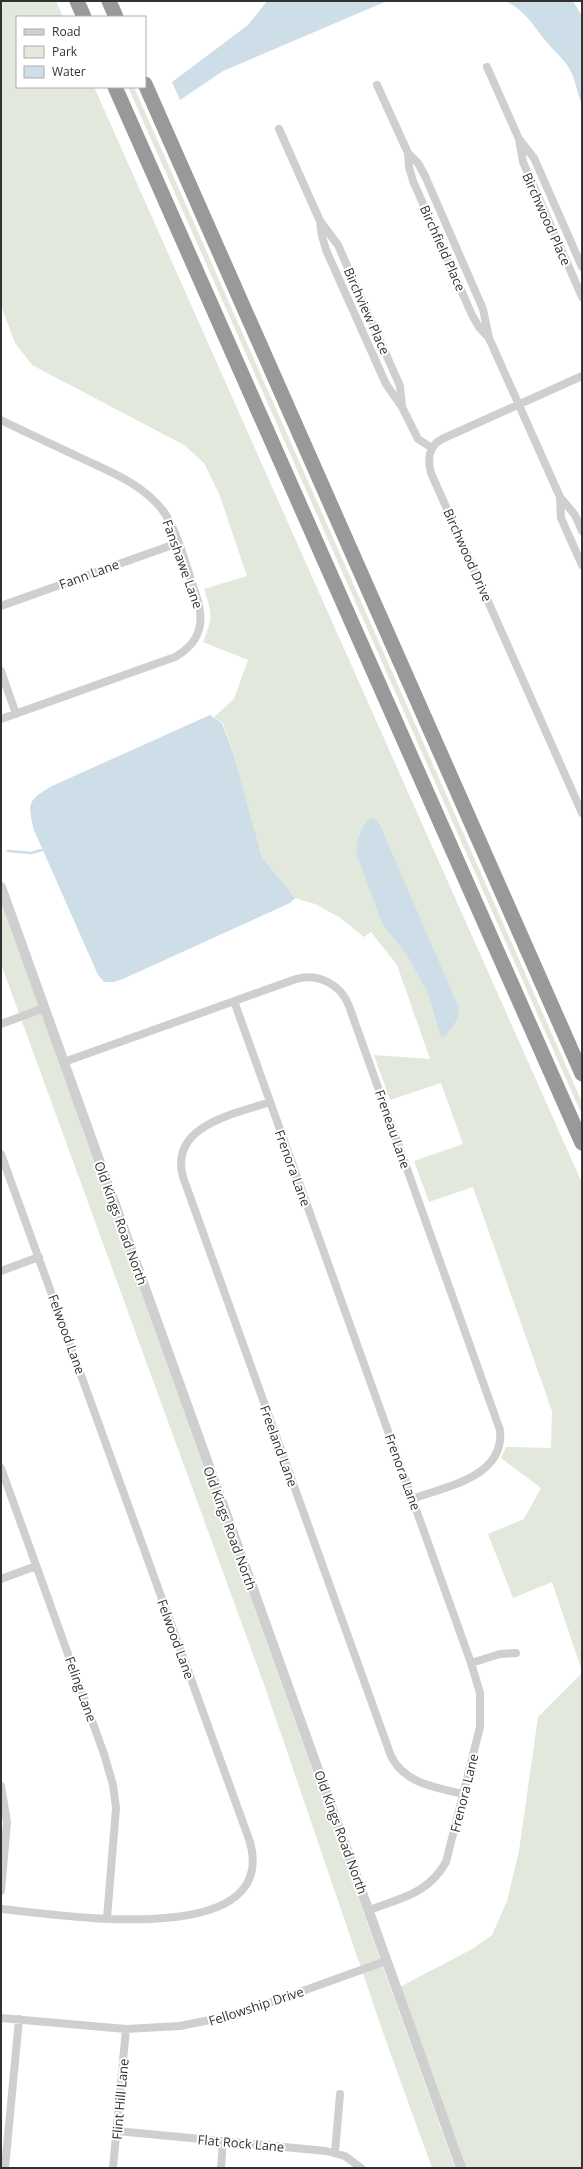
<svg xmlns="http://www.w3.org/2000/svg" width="583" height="2169" font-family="'Open Sans',sans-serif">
<rect width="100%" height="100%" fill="#fff"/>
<path fill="#e2e8dc" d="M1 1H56L63 17H17V87H94L582 1183V1671L552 1582 513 1598 488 1534 524 1519 541 1488 501 1458 506 1447 551 1448 552 1411 473 1187 429 1202 414 1161 463 1144 441 1083 390 1100 374 1055 430 1059 397 965 371 932 364 937 339 917 315 904 295 898 266 865 260 855 234 756 223 723 214 717 234 699 248 660 203 642C213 618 212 613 204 589L247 576 220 496 204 463 184 445 32 365 15 343 1 306Z
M128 87H134L582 1102V1115Z
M1 901 455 2168H432L386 2041 266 1690 1 964Z
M582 1673V2168H465L400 1987 472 1949 492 1935 507 1901 519 1851 538 1717Z"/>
<path fill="#cedee8" d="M267 1H387L223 71 180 100 172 82 248 25Z
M505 1H573L582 16V104C577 94 576 82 571 72 566 61 558 55 550 46 534 28 528 12 505 1Z
M210 715 222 723 234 756 262 858 295 898 290 903 123 979 114 982H104L98 975 34 830C27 803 28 800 52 786Z
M371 818 376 819 380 825 459 1008 457 1020 445 1036H441L439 1031 428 993 408 957 382 923 357 855C355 844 361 824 371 818Z"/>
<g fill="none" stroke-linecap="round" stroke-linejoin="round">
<path stroke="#cedee8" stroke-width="2.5" d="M8 851 31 853 42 850"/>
<path stroke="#cfcfcf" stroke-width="8" d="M487 67 519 139 523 162 582 297
M377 85 408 153 409 167 413 181 472 315 479 327 489 338 483 309 425 176 418 163 408 153
M279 129 320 221 338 245 400 386 402 407 386 384 326 250 322 236 320 221
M519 139 534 158 582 267
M489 338 560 497
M582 376 442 439C429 446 427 459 431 473L582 813
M402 407 418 439 432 448
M1 420C27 433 54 445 81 458 111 472 143 484 164 512 179 535 186 566 195 592 205 619 203 641 175 657L1 719
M582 531 575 515 560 497 561 518 582 565
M1 606 178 543
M1 671 16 714
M234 1001 471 1663 480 1693V1727L446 1862C428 1894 401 1898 369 1910
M1 1024 44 1008
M64 1062 296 979C318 973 341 984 349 1006L500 1430C505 1477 447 1486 412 1499
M270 1102C235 1114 169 1125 183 1177L391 1756C405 1784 435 1787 463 1794
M1 1154 250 1842C280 1952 56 1914 1 1909
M1 1271 39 1257
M1 1468 104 1754 113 1785 116 1808 107 1918
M1 1579 36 1566
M471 1663 500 1654 516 1653
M1 1786 7 1822 1 1891
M1 2018 126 2029 180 2026 239 2014 386 1961
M117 2131 326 2151 345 2156 361 2168
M335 2152 340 2094
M5 2168 19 2019
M113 2168 126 2029
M221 2168 223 2141"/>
<path stroke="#cfcfcf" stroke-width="10" d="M1 887 461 2168"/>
<path stroke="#999" stroke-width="15" d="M77 1 84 17
M109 1 116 17
M145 84 582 1074
M115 87 582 1143"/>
</g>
<g text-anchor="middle" stroke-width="4" stroke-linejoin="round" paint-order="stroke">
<g font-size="13" fill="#323232" stroke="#fff">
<text transform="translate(547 219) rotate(66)" y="5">Birchwood Place</text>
<text transform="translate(443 248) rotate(66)" y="5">Birchfield Place</text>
<text transform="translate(367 311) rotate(66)" y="5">Birchview Place</text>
<text transform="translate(468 555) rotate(66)" y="5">Birchwood Drive</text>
<text transform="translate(183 564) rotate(70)" y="5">Fanshawe Lane</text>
<text transform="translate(89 574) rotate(-20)" y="5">Fann Lane</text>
<text transform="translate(393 1129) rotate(71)" y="5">Freneau Lane</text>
<text transform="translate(293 1168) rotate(70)" y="5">Frenora Lane</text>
<text transform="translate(121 1223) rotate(70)" y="5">Old Kings Road North</text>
<text transform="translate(67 1334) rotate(70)" y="5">Felwood Lane</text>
<text transform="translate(279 1446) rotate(70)" y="5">Freeland Lane</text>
<text transform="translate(403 1472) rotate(70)" y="5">Frenora Lane</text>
<text transform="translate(230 1528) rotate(70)" y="5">Old Kings Road North</text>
<text transform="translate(176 1639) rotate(70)" y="5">Felwood Lane</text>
<text transform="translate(81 1689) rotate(70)" y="5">Feling Lane</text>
<text transform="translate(464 1793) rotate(-76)" y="5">Frenora Lane</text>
<text transform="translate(341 1832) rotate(70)" y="5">Old Kings Road North</text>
<text transform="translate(256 2006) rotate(-18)" y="5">Fellowship Drive</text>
<text transform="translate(120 2099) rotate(-85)" y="5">Flint Hill Lane</text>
<text transform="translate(241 2143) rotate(5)" y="5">Flat Rock Lane</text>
</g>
</g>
<rect width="583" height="2169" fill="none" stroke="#323232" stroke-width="4"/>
<rect x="16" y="16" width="130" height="72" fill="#ffffff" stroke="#adadad"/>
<rect x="24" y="29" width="20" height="6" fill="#cfcfcf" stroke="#adadad"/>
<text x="52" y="36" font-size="12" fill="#323232">Road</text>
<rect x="24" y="46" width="20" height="12" fill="#e2e8dc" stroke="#adadad"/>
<text x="52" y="56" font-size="12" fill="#323232">Park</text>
<rect x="24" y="66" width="20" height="12" fill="#cedee8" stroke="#adadad"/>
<text x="52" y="76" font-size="12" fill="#323232">Water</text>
</svg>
